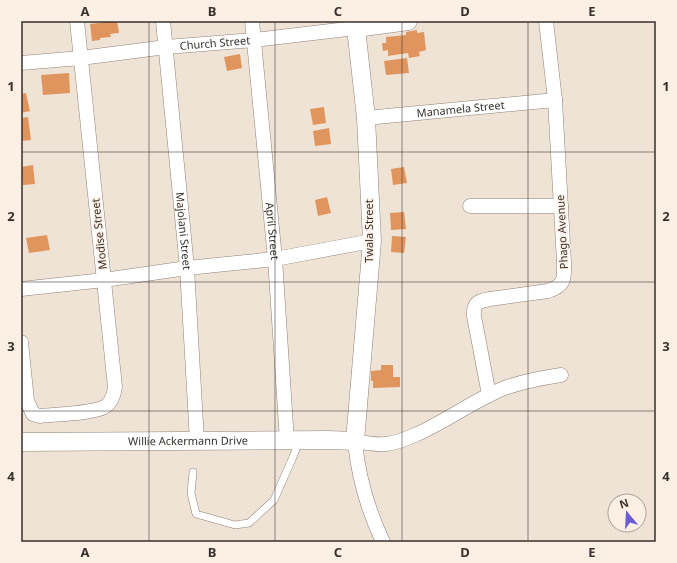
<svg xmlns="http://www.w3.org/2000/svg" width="677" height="563" font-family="'Noto Sans',sans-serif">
<rect width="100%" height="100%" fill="#efe3d6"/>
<path fill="#e1955e" d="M117 21 119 33 110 34 111 37 100 38V40L92 41 90 24Z
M417 30V33L424 32 426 50 419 52 420 56 409 58 408 53 388 56V50L383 51 382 43H386V37L406 35V32Z
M240 54 242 68 227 71 224 57Z
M407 58 409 73 386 75 384 61Z
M69 73 70 93 43 95 41 75Z
M26 93 30 111 21 113V94Z
M324 107 326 123 313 125 310 109Z
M28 117 31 140 22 141 21 118Z
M329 128 331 144 315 146 313 131Z
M33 165 35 184 23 185 21 167Z
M404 167 407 183 393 185 391 169Z
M327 197 331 213 318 216 315 200Z
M404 212 406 229 391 230 390 213Z
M47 235 50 250 29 253 26 238Z
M392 236 406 237 404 253 391 252Z
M381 365H393V377H400V387L373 388V381H371V371L381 370Z"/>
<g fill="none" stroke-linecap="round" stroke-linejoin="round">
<defs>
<path id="service" d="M193 472 191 493 196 514 235 525 249 523 274 500 293 457 299 441"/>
<g id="minor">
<path id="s1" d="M163 21 187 268 197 441"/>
<path id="s2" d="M252 21 275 259 287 441"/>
<path id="s3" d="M21 63 81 58 166 47 254 40 356 28 355 21"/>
<path id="s4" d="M366 118 555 100"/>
<path d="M470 206H561"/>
<path d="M21 289 104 280 187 268 275 259 372 241"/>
<path d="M21 342 27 401 33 414 40 416C55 414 94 414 106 406 112 402 114 394 115 387L77 21"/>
<path d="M489 395 474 316C473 303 478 301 490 299L548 291C566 285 564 278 564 262L555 100 546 21"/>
<path d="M383 542C368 510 358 476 355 441 365 443 375 445 386 444 396 443 406 439 415 435 445 422 471 402 502 389 520 382 541 378 561 375"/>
</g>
<g id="tertiary">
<path id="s5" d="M21 442 328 440 355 441 372 241 366 118 356 28 408 21"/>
</g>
</defs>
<use href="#service" stroke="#8e8378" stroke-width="8"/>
<use href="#minor" stroke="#8e8378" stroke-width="15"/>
<use href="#tertiary" stroke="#8e8378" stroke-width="19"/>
<use href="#service" stroke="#fff" stroke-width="7"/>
<use href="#minor" stroke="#fff" stroke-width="14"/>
<use href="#tertiary" stroke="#fff" stroke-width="18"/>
</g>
<path fill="none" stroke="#36312c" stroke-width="1" stroke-opacity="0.55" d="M149 21V542M275 21V542M402 21V542M528 21V542M21 152H656M21 282H656M21 411H656"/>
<g text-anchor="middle" stroke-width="3" stroke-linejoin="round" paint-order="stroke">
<g font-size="11" fill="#36312c" stroke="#fcf0e4">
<text dy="4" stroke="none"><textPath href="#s3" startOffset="195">Church Street</textPath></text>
<text dy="4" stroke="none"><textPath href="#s4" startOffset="95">Manamela Street</textPath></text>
<text dy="4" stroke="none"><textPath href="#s1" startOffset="211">Majolani Street</textPath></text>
<text dy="4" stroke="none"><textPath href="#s2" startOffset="211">April Street</textPath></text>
<text transform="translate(369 231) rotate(-90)" y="4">Twala Street</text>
<text transform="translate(562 232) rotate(-93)" y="4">Phago Avenue</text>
<text transform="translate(99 234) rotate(-96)" y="4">Modise Street</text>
<text dy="4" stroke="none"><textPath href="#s5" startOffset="167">Willie Ackermann Drive</textPath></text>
</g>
</g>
<rect width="677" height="563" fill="none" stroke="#fcf0e4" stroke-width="44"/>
<g transform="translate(627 513) rotate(342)"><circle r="19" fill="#fcf0e4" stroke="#ada49a"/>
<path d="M0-3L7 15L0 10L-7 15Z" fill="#6a5cd6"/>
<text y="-6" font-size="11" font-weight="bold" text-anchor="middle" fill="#36312c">N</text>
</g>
<rect x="22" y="22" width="633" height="519" fill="none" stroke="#36312c" stroke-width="1.5"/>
<g font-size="13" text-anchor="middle" font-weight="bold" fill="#36312c">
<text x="85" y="16">A</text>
<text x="212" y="16">B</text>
<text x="338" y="16">C</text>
<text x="465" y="16">D</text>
<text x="592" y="16">E</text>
<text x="11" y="91">1</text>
<text x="666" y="91">1</text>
<text x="11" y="221">2</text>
<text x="666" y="221">2</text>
<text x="11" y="351">3</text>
<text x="666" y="351">3</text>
<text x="11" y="481">4</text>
<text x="666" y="481">4</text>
<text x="85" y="557">A</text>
<text x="212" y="557">B</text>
<text x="338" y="557">C</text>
<text x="465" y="557">D</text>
<text x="592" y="557">E</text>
</g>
</svg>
